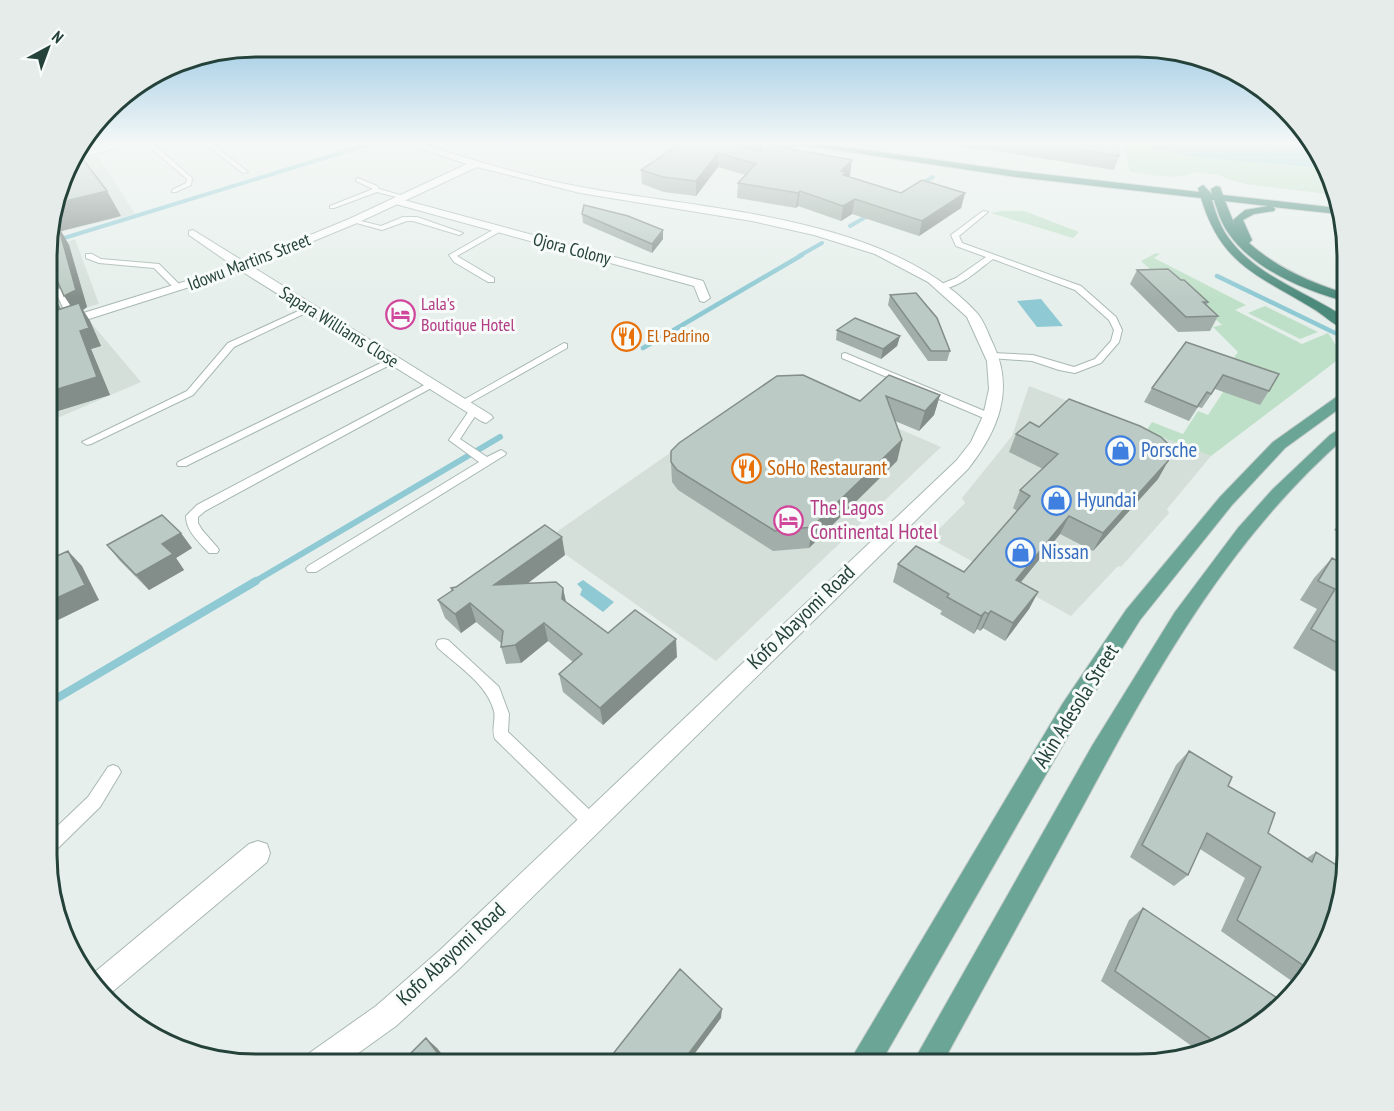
<svg xmlns="http://www.w3.org/2000/svg" width="1394" height="1111" font-family="'PT Sans Narrow',sans-serif">
<rect width="100%" height="100%" fill="#e6efeb"/>
<path fill="#d4dfda" d="M98 156 135 214 56 233 51 222 71 163Z
M75 239 99 304 48 318V248Z
M92 324 141 382 48 422V336Z
M779 377 941 447 716 661 545 540Z
M1029 386 1211 456 1167 509 1169 513 1121 567 1118 566 1071 616 930 538 965 503 962 498 1012 436Z"/>
<path fill="#bfe0c8" d="M1124 143H1141L1145 146 1192 157 1326 168 1331 176 1335 195 1246 184 1229 180 1220 175 1194 172C1183 181 1145 174 1130 172Z
M1001 211H1024L1079 232 1073 238 991 213Z
M1156 253 1160 254 1154 258 1246 305 1235 310 1302 344 1328 333 1343 356 1211 456 1146 431 1152 422 1183 434 1198 411 1208 415 1227 386 1217 381 1238 352 1213 327 1222 325 1195 301H1186L1141 261Z
M1265 306 1318 332 1300 339 1248 313Z"/>
<path fill="#8ec9d4" d="M1141 143H1308L1326 168 1192 157 1145 146Z
M1041 299 1063 326 1037 327 1017 301Z
M583 580 614 602 603 612 580 595 582 589 577 584Z"/>
<g fill="none" stroke-linecap="round" stroke-linejoin="round">
<path stroke="#8ec9d4" stroke-width="4" d="M919 185 933 177
M850 226 871 214
M48 243 373 143
M799 256 822 243"/>
<path stroke="#8ec9d4" stroke-width="4.5" d="M1217 276 1335 333
M643 348 802 255"/>
<path stroke="#8ec9d4" stroke-width="6" d="M254 582 500 437"/>
<path stroke="#8ec9d4" stroke-width="8" d="M47 704 256 581"/>
<defs>
<path id="service" d="M145 143H152L192 178 191 185 176 192H172V190L186 183 187 179Z
M204 143H211L248 172 243 173Z
M358 178 377 186 379 189 407 197 404 199 377 192 334 208H330V206L373 189 356 181V179Z
M983 211 988 212 959 236 962 243 1081 286 1116 317 1122 330 1119 342 1101 363 1075 373 1059 370 1032 361 990 358V354L993 353 1033 355 1074 367 1095 359 1111 341 1114 330 1109 320 1075 290 993 259C978 270 959 289 939 289V285L956 278 986 257 956 246 951 235Z
M403 217H417L463 233 459 235 413 221H407L382 230 349 221 353 219 381 226Z
M498 227 502 229 501 231 457 256 494 278V282H488L454 262 449 255Z
M86 254H92L101 259 159 264 183 288 176 290 154 268 99 263 86 258Z
M48 288 62 289 77 320 76 322H70L56 293 48 292Z
M307 307 314 309 234 347 193 395 91 444 87 445 82 442 187 391 228 343Z
M564 343 567 344V348L466 405 463 406 458 403Z
M845 353 994 415 995 417 990 420 986 419 842 358V354Z
M393 357 398 360 396 362 186 466H178L177 464 178 462Z
M432 381 435 382V386L205 511 198 517V523L202 530 217 547 219 550 217 553H209C199 542 186 531 186 516L197 505Z
M474 407 479 410 460 439 487 457 501 450 506 453 505 455 316 572H308L306 569 308 566 479 462 449 440 471 408Z
M443 639 448 640 499 687 509 714 508 732 596 816 598 821 596 826 590 829 584 826 495 739C491 730 496 720 494 711 487 684 458 666 438 648L436 644 438 640Z
M113 765 118 767 121 772 100 807 53 853 47 855V836L88 797 108 767Z"/>
<path id="minor" d="M392 199H400L703 281 710 298 704 302 700 301 694 286 392 203Z
M193 230 491 415 493 418 486 423 481 421 238 269 189 235V231Z
M258 841 267 844 270 853 267 862 106 997 90 976 249 844Z"/>
<path id="tertiary" d="M117 143H132L71 161 73 155Z
M405 143H419C472 160 526 177 581 187 704 210 886 215 976 312 984 320 988 334 993 344 1015 390 998 431 968 469L458 970 396 1026 343 1064H303L308 1054 376 1006 439 951 956 461 971 442 983 416 989 389 987 361 967 317 928 282 875 254 814 235 752 221 580 193 477 167 357 223 246 269 48 332V324L238 265 349 219 467 164Z"/>
<path id="primary" d="M1347 392V403L1285 448 1232 505 1140 620 1079 717 880 1064H850L854 1054 1063 703 1126 610 1220 497 1273 442 1342 393Z
M1347 424V436C1230 537 1155 672 1083 806 1036 892 989 978 942 1064H912L1092 746 1175 612 1238 528 1273 489 1330 435Z"/>
<path id="trunk" d="M789 143H815L1016 171 1199 192 1198 188 1203 185 1212 194 1211 189 1216 186 1220 187 1223 195 1338 208V214L1273 207 1275 209 1274 211 1254 214 1243 220 1252 240 1249 243C1277 268 1312 283 1347 294V302C1306 291 1254 270 1229 234 1221 223 1218 212 1214 200H1212C1216 214 1221 229 1231 241 1257 275 1303 291 1338 313L1347 320V330C1335 327 1323 314 1312 308 1258 275 1221 265 1201 198L1016 177ZM1225 201 1268 206 1245 210 1233 220 1236 228Z"/>
</defs>
<use href="#service" stroke="#a8b8b2" stroke-width="2"/>
<use href="#minor" stroke="#a8b8b2" stroke-width="2"/>
<use href="#tertiary" stroke="#a8b8b2" stroke-width="2"/>
<use href="#primary" stroke="#c2cac8" stroke-width="2"/>
<use href="#trunk" stroke="#c2cac8" stroke-width="2"/>
<use href="#service" fill="#fff" fill-rule="evenodd"/>
<use href="#minor" fill="#fff" fill-rule="evenodd"/>
<use href="#tertiary" fill="#fff" fill-rule="evenodd"/>
<use href="#primary" fill="#6aa596" fill-rule="evenodd"/>
<use href="#trunk" fill="#4c8a7c" fill-rule="evenodd"/>
</g>
<path fill="#a1aea9" fill-rule="evenodd" d="M678 143H738L736 145 741 146V143H796L795 146 791 149 850 175 848 176 901 193H965L961 208 919 236 852 214 841 221 798 206 796 208 737 198 738 183 745 175 718 167 696 196 664 192 642 184 641 170 679 145Z
M911 143H1118L1119 156 1114 170 990 150Z
M582 214 663 230V239L652 253 583 223Z
M121 216 61 231 69 245 87 307 83 310 90 321 101 346 91 349 110 395 48 414V231ZM49 287 61 288 71 306 61 309 54 295Z
M1137 270 1181 280 1208 302 1207 305 1218 316 1210 331 1178 332 1130 284Z
M890 295 950 351 947 361H928L888 305Z
M837 330 900 336 897 346 881 359 836 340Z
M1186 342 1269 391 1260 405 1215 389 1202 408 1198 407 1189 421 1144 402 1152 388Z
M889 375 940 395 934 415 919 431 895 421 902 440 897 461 809 548 773 551 678 490 672 482 671 462 860 401Z
M1039 427 1168 461 1158 479 1093 551 1060 534 1020 582 1038 592 1029 609 1005 641 983 628 980 631 977 629 974 634 940 614 942 611 893 582 898 564 964 572 1017 511 1013 508 1020 490 1043 469 1009 452 1016 434Z
M1347 513V537L1334 530Z
M107 545 192 548 176 558 184 570 149 590 120 561Z
M565 555 527 584 566 602 608 633 677 657 603 725 563 692 559 674 573 662 548 641 521 663 506 664 501 647V643L476 622 461 633 445 618 438 600 452 591 451 588 456 587Z
M1332 558 1347 566V678L1293 648 1317 609 1300 600 1314 578Z
M1189 751 1228 786 1268 833 1307 858 1316 852 1328 941 1303 980 1296 984 1221 931 1245 878 1200 849 1188 875 1174 886 1130 857 1176 765Z
M1143 908 1283 1002 1218 1048 1200 1052 1101 981 1129 920Z
M1125 1057 1134 1065 1110 1064Z"/>
<path fill="#838d89" d="M778 143H796L795 146 773 160 774 146Z
M718 153V167L696 196V181Z
M852 160 850 175 845 180 841 171Z
M107 191 121 216 61 231 69 245 87 307 83 310 90 321 101 346 91 349 110 395 48 414V392L80 331 76 313 64 296 59 230 52 218 57 203Z
M800 191 798 206 796 208 798 193Z
M965 193 961 208 919 236 922 221Z
M855 199 852 214 841 221 843 206Z
M663 230V239L652 253V244Z
M48 286 54 295 64 317 48 322Z
M900 336 897 346 881 359 883 349Z
M940 395 934 415 919 431 925 411Z
M902 440 897 461 809 548 812 527Z
M1168 461 1158 479 1093 551 1103 533Z
M48 509 52 514 48 518Z
M1069 516 1060 534 1008 598 1016 580Z
M181 533 192 548 176 558 184 570 149 590 136 575 162 544Z
M562 537 565 555 500 604 494 585Z
M68 551 82 566 99 600 48 625V602Z
M563 588 567 606 562 599Z
M1038 592 1029 609 1005 641 1013 623Z
M470 603 476 622 461 633 455 614Z
M991 611 983 628 980 631 988 614Z
M985 612 977 629 974 634 981 616Z
M544 623 548 641 521 663 515 645Z
M676 639 677 657 603 725 600 708Z
M722 1009 721 1018 687 1064H681Z
M426 1038 437 1048 450 1064H446Z"/>
<path fill="#bbcac4" stroke="#838d89" stroke-width="1.5" d="M681 143H731L761 152V146L753 143H778L774 146 852 160 841 171 846 172 843 175 901 193 922 180 965 193 922 221 855 199 843 206 800 191 798 193 738 183 756 164 718 153 696 181 663 177 641 170Z
M1039 143H1118L1119 156Z
M76 150 107 191 57 203 74 152Z
M584 205 628 216 663 230 652 244 582 214Z
M59 229 76 290 64 296 53 271H48V231Z
M1168 269 1181 280H1184L1208 302H1203L1218 316 1186 317 1137 270Z
M48 289 53 299 48 301Z
M916 293 937 318 950 351H931L890 295Z
M79 303 89 328 80 331 97 377 48 392V313Z
M855 318 900 336 883 349 837 330Z
M1186 342 1279 374 1269 391 1223 375 1211 394 1207 392 1197 407 1152 388Z
M803 375 860 401 889 375 940 395 925 411 886 396 902 440 812 527 775 531 677 470 671 462V451L679 443 777 376Z
M1069 399 1140 426 1161 437 1169 445 1171 452 1168 461 1103 533 1069 516 1016 580 1038 592 1013 623 991 611 988 614 985 612 981 616 947 597 949 594 898 564 916 546 964 572 1030 496 1020 490 1058 454 1016 434 1030 422 1039 427Z
M162 515 181 533 162 544 173 554 136 575 107 545Z
M545 525 562 537 494 585 556 582 563 588 562 599 608 633 635 610 676 639 600 708 559 674 582 654 544 623 515 645 501 647 503 631 470 603 455 614 438 600 453 590 451 588 456 587Z
M68 551 85 585 48 602V560Z
M1332 558 1347 566V648L1311 629 1335 589 1318 581Z
M1189 751 1232 777 1228 786 1275 813 1268 833 1312 862 1316 852 1346 871 1334 925 1328 941 1310 970 1237 920 1261 867 1207 833 1188 875 1142 845Z
M1143 908 1283 1002 1221 1046 1115 971Z
M680 969 722 1009 681 1064H605Z
M426 1038 446 1064H400Z
M1125 1057 1134 1065 1120 1064Z"/>
<linearGradient id="sky" x2="0" y2="1"><stop stop-color="#84bce0"/><stop offset="0.48" stop-color="#f4f8f6"/><stop offset="1" stop-color="#f4f8f6" stop-opacity="0"/></linearGradient>
<rect width="1394" height="299" fill="url(#sky)"/>
<defs>
<symbol id="hotel-ring" viewBox="-11 -11 22 22"><circle r="9.5" fill="#f7fbf9" stroke="#d1479c" stroke-width="1.5"/><path d="M-6-4.5h1.5V1H6V5H4.5V3h-9V5H-6ZM-4 0a1.8 1.8 0 1 1 3.6 0ZM.5 0V-2.5h3Q6-2.5 6 0Z" fill="#d1479c"/></symbol>
<symbol id="restaurant-ring" viewBox="-11 -11 22 22"><circle r="9.5" fill="#f7fbf9" stroke="#e8710a" stroke-width="1.5"/><path d="M-5-6h1v4h1v-4h1v4h1v-4h1v5L-1.5 .5V6h-2V.5L-5-1ZM5-6V6H3V1.5H1.5Q1.5-4 5-6Z" fill="#e8710a"/></symbol>
<symbol id="shop-ring" viewBox="-11 -11 22 22"><circle r="9.5" fill="#f7fbf9" stroke="#3f7fe0" stroke-width="1.5"/><path d="M-5-2.5h2.3a2.7 3.5 0 0 1 5.4 0H5L5.5 6h-11ZM-1.5-2.5h3a1.5 2.3 0 0 0-3 0Z" fill="#3f7fe0"/></symbol>
</defs>
<g fill-rule="evenodd">
<use href="#hotel-ring" x="384" y="298" width="33" height="33"/>
<use href="#restaurant-ring" x="610" y="320" width="33" height="33"/>
<use href="#shop-ring" x="1104" y="434" width="33" height="33"/>
<use href="#restaurant-ring" x="730" y="452" width="33" height="33"/>
<use href="#shop-ring" x="1040" y="484" width="33" height="33"/>
<use href="#hotel-ring" x="772" y="504" width="33" height="33"/>
<use href="#shop-ring" x="1004" y="536" width="33" height="33"/>
</g>
<g text-anchor="middle" stroke-width="6" stroke-linejoin="round" paint-order="stroke">
<g font-size="18" fill="#24423a" stroke="#f7fbf9">
<text transform="translate(572 249) rotate(15)" y="6">Ojora Colony</text>
<text transform="translate(249 262) rotate(-21)" y="6">Idowu Martins Street</text>
<text transform="translate(339 327) rotate(32)" y="6">Sapara Williams Close</text>
</g>
<g font-size="18" fill="#b23c85" stroke="#f7fbf9" text-anchor="start">
<text x="421" y="310">Lala's<tspan x="421" dy="21">Boutique Hotel</tspan></text>
</g>
<g font-size="18" fill="#c56008" stroke="#f7fbf9" text-anchor="start">
<text x="647" y="342">El Padrino</text>
</g>
<g font-size="21" fill="#366cbe" stroke="#f7fbf9" text-anchor="start">
<text x="1141" y="457">Porsche</text>
<text x="1077" y="507">Hyundai</text>
<text x="1041" y="559">Nissan</text>
</g>
<g font-size="21" fill="#c56008" stroke="#f7fbf9" text-anchor="start">
<text x="767" y="475">SoHo Restaurant</text>
</g>
<g font-size="21" fill="#b23c85" stroke="#f7fbf9" text-anchor="start">
<text x="810" y="515">The Lagos<tspan x="810" dy="24">Continental Hotel</tspan></text>
</g>
<g font-size="21" fill="#24423a" stroke="#f7fbf9">
<text transform="translate(801 617) rotate(-44)" y="7">Kofo Abayomi Road</text>
<text transform="translate(1076 706) rotate(-58)" y="7">Akin Adesola Street</text>
<text transform="translate(451 954) rotate(-43)" y="7">Kofo Abayomi Road</text>
</g>
</g>
<path d="M0 0H1394V1111H0ZM256 57H1138A199 199 0 0 1 1337 256V855A199 199 0 0 1 1138 1054H256A199 199 0 0 1 57 855V256A199 199 0 0 1 256 57Z" fill="#e6ecea" fill-rule="evenodd"/>
<path fill="none" stroke="#24423a" stroke-width="3" d="M256 57H1138A199 199 0 0 1 1337 256V855A199 199 0 0 1 1138 1054H256A199 199 0 0 1 57 855V256A199 199 0 0 1 256 57Z"/>
<g transform="translate(48 48) rotate(41)" stroke="#f7fbf9" stroke-width="4.5" paint-order="stroke">
<path d="M0-4.5L10 22L0 15L-10 22Z" fill="#24423a"/>
<text y="-9" font-size="16" font-weight="bold" text-anchor="middle" fill="#24423a">N</text>
</g>
</svg>
